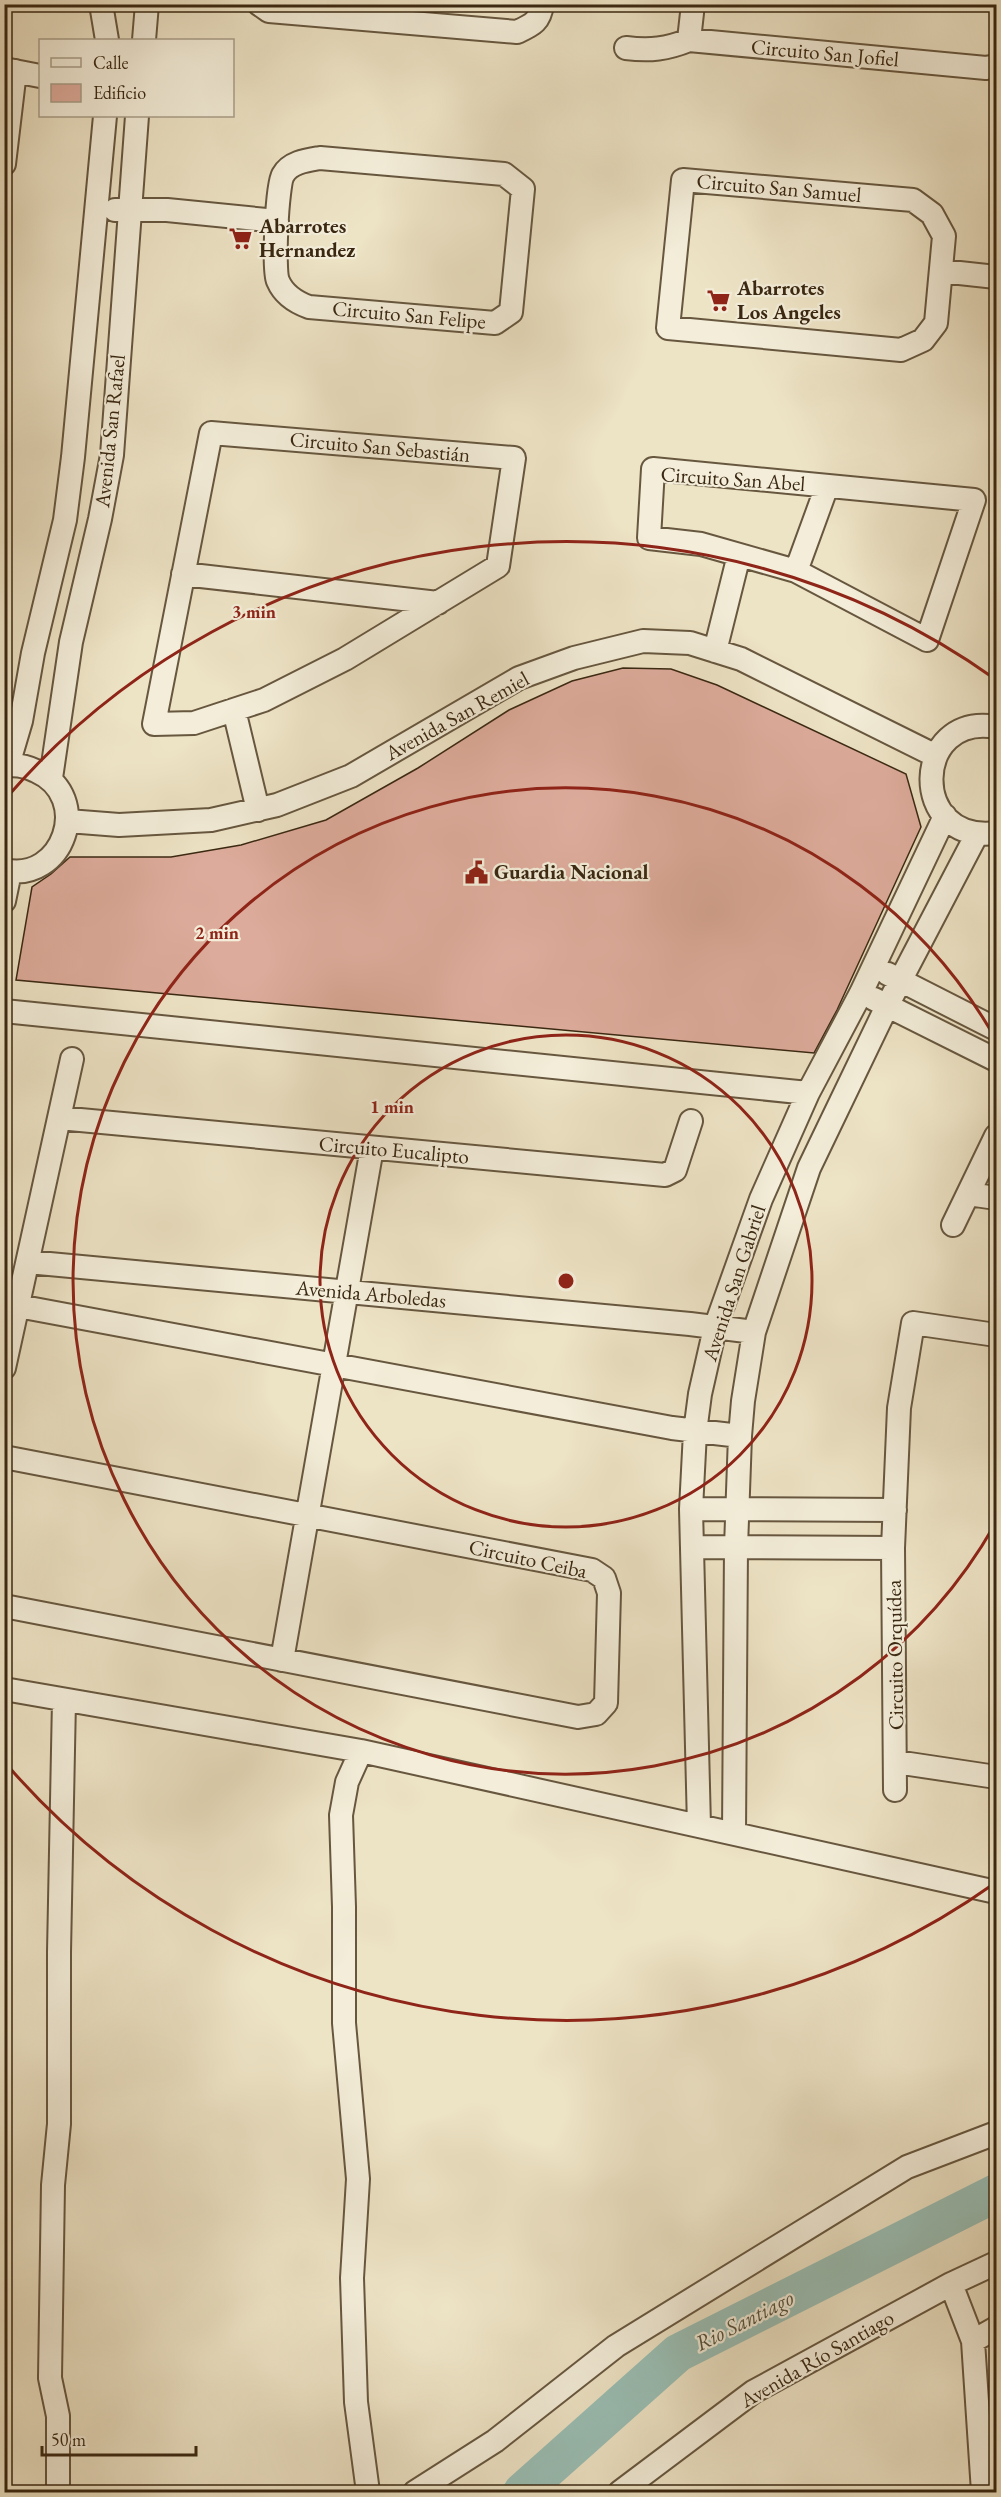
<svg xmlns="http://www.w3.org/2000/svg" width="1001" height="2497" font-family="'EB Garamond',serif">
<rect width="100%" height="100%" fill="#ede3c5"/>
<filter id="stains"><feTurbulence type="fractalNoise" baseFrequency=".00333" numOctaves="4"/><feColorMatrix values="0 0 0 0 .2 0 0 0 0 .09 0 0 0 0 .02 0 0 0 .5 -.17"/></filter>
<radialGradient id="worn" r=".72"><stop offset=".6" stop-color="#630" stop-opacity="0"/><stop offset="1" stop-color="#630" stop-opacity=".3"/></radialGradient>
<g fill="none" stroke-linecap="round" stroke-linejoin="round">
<path stroke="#99beb4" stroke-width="38" d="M522 2492 678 2353 996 2193"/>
</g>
<path fill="#ddab9b" stroke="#3a2812" stroke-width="1.5" d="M623 668 671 669 717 685 906 774 921 827 837 1010 814 1053 16 980 32 887 51 874 70 857H171L241 845 326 820 418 768 509 710 572 681Z"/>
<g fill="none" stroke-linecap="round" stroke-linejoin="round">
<defs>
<path id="minor" d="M101 4 107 40
M259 4 269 11 517 32C532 25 540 22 542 4
M144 40 147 4
M689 40 693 4
M626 48C650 51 667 49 689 40L986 68 996 66
M4 69 40 76
M320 158 504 174 523 189 511 312 495 323 309 307C295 302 284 295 278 281 273 270 277 185 283 175 290 162 308 160 320 158Z
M4 164 15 71
M683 180 913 200 932 214 944 236 936 323 923 340 901 350 668 328Z
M115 210H167L277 221
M941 271 996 277
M211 433 514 458 498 566 345 659 264 700 194 723 154 724Z
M653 469 974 500 927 640 796 571 701 544 649 538Z
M796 571 827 486
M183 574 438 603
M715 651 739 555
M234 710 258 810
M996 727C912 712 908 844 996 833
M8 765 21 721 33 653 65 520 73 457 105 116
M4 766C15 764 26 766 36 771 94 797 63 884 4 870
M51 778 71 642 100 519 112 455 137 116
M68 821 119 825 211 820 277 805 351 776 519 678 574 658 643 641 690 643 741 659 936 756
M4 901 10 872
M888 974 996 1029
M874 999 996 1060
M4 1011 808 1093
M59 1118 72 1059
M968 1194 996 1198
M953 1225 996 1136
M28 1262 690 1324 754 1332
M18 1306 672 1428 740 1436
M4 1368 59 1118 665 1175 675 1170 691 1121
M4 1457 592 1570 604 1578 609 1593 606 1703 596 1714 578 1717 4 1606
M691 1509 895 1510
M692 1547 893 1548
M282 1660 372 1148
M4 1689 361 1751 996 1892
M361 1751 347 1782 341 1815 344 1907V2023L358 2179 352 2278 356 2402 368 2492
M896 1762 996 1777
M895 1790 893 1548 899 1408 913 1323 996 1335
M699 1826 691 1509 695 1432 700 1394 715 1328 761 1199 808 1093 861 993 945 816
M734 1833 736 1547 740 1436 743 1401 754 1332 809 1168 887 1006 977 834
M951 2284 973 2341 983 2492
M973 2341 996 2328
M58 2492V2416L50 2378 53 2185 59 2124V1952L64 1700
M415 2492 495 2441 616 2346 907 2167 996 2133
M620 2492 753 2392 951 2284 996 2263"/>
</defs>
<use href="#minor" stroke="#67573f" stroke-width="26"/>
<use href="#minor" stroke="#f3edd9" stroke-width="22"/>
</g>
<g fill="none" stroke="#8f2418" stroke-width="3">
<circle cx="566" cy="1281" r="246"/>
<path d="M995 1524A493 493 0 1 1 995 1038"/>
<path d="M995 1883A739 739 0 0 1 8 1766M8 796A739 739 0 0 1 995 679"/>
</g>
<defs>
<symbol id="supermarket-bare" viewBox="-9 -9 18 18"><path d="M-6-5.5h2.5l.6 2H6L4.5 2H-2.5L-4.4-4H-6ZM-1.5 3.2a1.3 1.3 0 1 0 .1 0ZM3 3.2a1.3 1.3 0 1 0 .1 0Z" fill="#8f2418" stroke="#f3edd9" stroke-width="2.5" paint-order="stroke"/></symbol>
<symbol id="civic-bare" viewBox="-9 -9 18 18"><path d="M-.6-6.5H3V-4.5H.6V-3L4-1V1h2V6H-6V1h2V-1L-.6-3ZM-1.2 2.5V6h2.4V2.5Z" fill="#8f2418" stroke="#f3edd9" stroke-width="2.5" paint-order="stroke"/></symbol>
</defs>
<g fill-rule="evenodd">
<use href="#supermarket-bare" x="224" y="222" width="33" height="33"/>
<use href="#supermarket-bare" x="702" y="284" width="33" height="33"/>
<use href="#civic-bare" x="460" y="856" width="33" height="33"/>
</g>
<g text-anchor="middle" stroke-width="4.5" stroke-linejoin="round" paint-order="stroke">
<g font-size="21" fill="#3a2812" stroke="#f3edd9">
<text transform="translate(825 53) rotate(5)" y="7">Circuito San Jofiel</text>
<text transform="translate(779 188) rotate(5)" y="7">Circuito San Samuel</text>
<text transform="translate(409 315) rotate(5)" y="7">Circuito San Felipe</text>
<text transform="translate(110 431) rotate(-84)" y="7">Avenida San Rafael</text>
<text transform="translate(380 447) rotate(5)" y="7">Circuito San Sebastián</text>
<text transform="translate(733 479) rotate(4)" y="7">Circuito San Abel</text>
<text transform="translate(457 716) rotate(-29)" y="7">Avenida San Remiel</text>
<text transform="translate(394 1150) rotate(5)" y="7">Circuito Eucalipto</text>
<text transform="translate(734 1283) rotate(-72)" y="7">Avenida San Gabriel</text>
<text transform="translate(371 1294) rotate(5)" y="7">Avenida Arboledas</text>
<text transform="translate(528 1559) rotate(12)" y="7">Circuito Ceiba</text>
<text transform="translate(895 1655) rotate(-91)" y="7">Circuito Orquídea</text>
<text transform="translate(817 2359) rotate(-30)" y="7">Avenida Río Santiago</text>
</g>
<g font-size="21" font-weight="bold" fill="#3a2812" stroke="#f3edd9" text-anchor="start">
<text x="259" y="233">Abarrotes<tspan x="259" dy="24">Hernandez</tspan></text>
<text x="737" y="295">Abarrotes<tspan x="737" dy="24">Los Angeles</tspan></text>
<text x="494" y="879">Guardia Nacional</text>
</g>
<g font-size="22" font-style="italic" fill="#524e3a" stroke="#f3edd9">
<text transform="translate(744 2320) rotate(-27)" y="8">Rio Santiago</text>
</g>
</g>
<circle cx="566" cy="1281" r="9" fill="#8f2418" stroke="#f3edd9" stroke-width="3"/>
<g font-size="18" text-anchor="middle" font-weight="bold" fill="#8f2418" stroke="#f3edd9" stroke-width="4.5" stroke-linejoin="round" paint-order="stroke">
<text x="254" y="618">3 min</text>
<text x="217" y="939">2 min</text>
<text x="392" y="1113">1 min</text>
</g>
<rect width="1001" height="2497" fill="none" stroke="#ede3c5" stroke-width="24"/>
<rect x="6" y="6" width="989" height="2485" fill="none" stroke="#3a2812" stroke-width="3"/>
<rect x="12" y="12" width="977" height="2473" fill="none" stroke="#3a2812" stroke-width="1.5"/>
<rect x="39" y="39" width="195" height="78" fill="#f3edd9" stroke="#a99e89" stroke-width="1.5"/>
<rect x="51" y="58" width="30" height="9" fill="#f3edd9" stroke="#a99e89" stroke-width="1.5"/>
<text x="93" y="69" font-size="18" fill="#3a2812">Calle</text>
<rect x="51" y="84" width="30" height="18" fill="#ddab9b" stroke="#a99e89" stroke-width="1.5"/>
<text x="93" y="99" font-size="18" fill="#3a2812">Edificio</text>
<path d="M42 2446v9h154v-9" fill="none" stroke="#3a2812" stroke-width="3"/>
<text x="51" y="2446" font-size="18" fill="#3a2812" stroke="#f3edd9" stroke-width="4.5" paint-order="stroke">50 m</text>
<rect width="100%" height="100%" filter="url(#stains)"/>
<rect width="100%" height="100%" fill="url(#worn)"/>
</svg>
